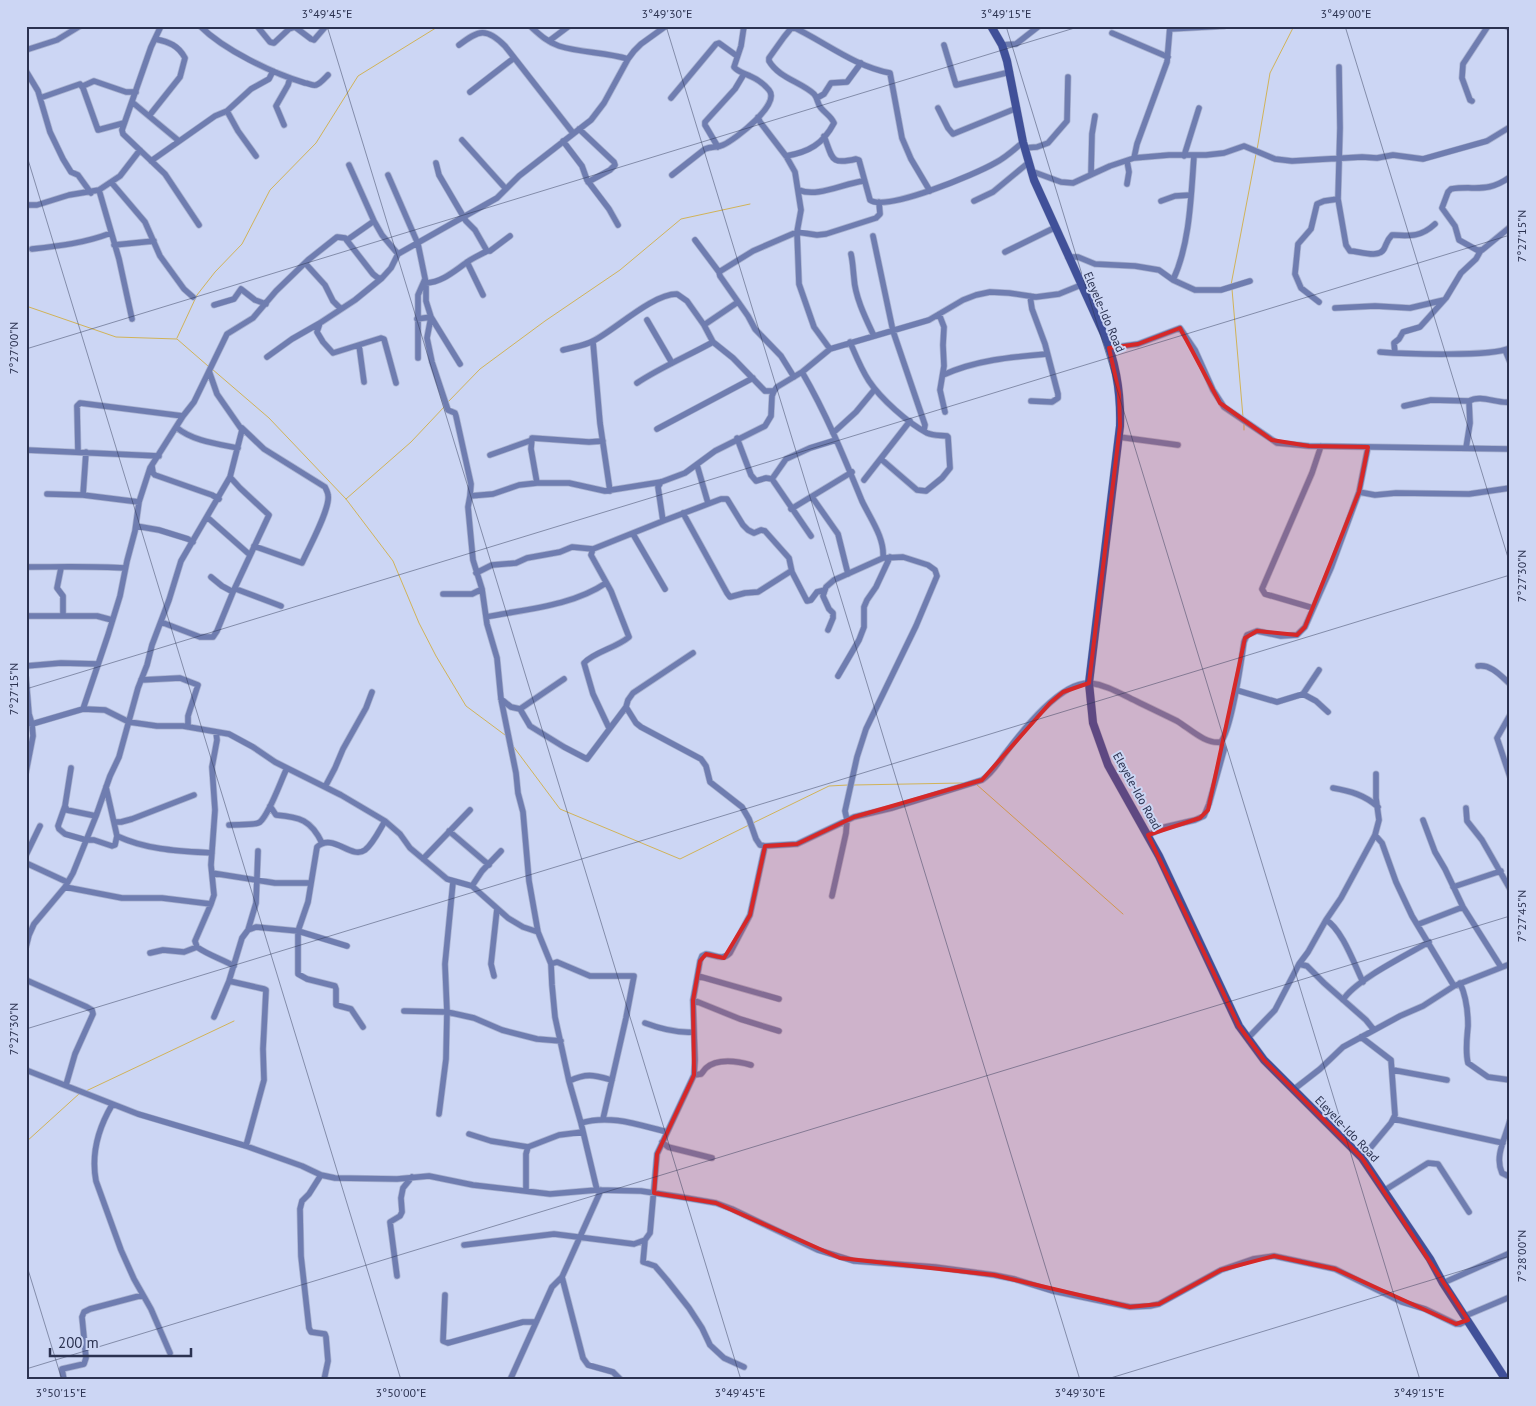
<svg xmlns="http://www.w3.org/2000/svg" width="1536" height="1406" font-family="'PT Sans',sans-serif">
<rect width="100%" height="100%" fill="#ccd6f4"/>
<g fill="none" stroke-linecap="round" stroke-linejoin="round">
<path stroke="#d1b358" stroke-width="1" d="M1257 150 1270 73 1294 26
M1231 285 1256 154
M1232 289 1243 417
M26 306 116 337 177 339 208 366
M177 338 197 295 215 272 242 244 270 190 316 143 358 76 439 26
M212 369 269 418 346 499 393 561 419 623 436 656 466 706 505 735
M447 403 480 369 545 321 620 270 681 219 750 204
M1244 424V430
M346 499 411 442 445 406
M513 746 560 809 680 859 749 825
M976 784 1123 914
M854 785 963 783
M753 823 829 786 848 785
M86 1091 234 1021
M26 1142 80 1093"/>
<defs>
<path id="minor" d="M161 26 151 47 122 130 123 134 165 174 199 225
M200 26C224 50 272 73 305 83 308 83 313 86 316 85 320 84 325 78 328 75
M257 26 270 42 274 43 289 29 295 27 311 39 314 40 326 26
M530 26C539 34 547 42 559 46 581 53 605 52 628 59
M1506 26 1510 28
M793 27C825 42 854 66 890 73L902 138 911 159 930 191
M1170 29 1224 26
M1112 33 1168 57
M549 41 569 26
M459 45C479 30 486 27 505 46L573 133
M944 45 956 85 1010 72
M1002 45 1016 44 1039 26
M26 50 57 40 80 26
M26 71 38 91 50 132 63 159 71 172 78 175 91 193
M83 86 94 81 126 92H136
M470 92 514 58
M40 98 80 84 83 88 98 130 124 123
M671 98 716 44 719 43 737 56
M817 98 824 94 831 83 847 82 861 63
M1472 101 1470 100 1462 78 1463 64 1488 26
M132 102 179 141
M938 108 948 128 953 134 1017 108
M227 111 238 131 256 156
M149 116 180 77 185 58C178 45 169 42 155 39
M758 117 760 122 786 156 795 172 801 210 797 232 799 284 814 327 830 349
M284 125 276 106 288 85 290 78
M579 129 614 162 615 165 610 170 588 182
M824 136C833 159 830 165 856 159L859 160 870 200C886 212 976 174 995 163 1005 158 1014 150 1023 142
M462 140 506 189
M563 141 582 166 587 180 609 209 618 225
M718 147 705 125V122L735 89 744 74
M1024 148 1037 147 1048 143 1067 121 1068 77
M786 156C809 152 823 144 834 123 831 116 826 114 821 108 817 104 818 98 814 94 801 82 779 78 769 61V58L784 37 793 26
M1184 156 1199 108
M1134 158 1137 144 1167 62 1170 26
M151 161 215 116 227 111 251 89 269 79 273 71
M436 163 439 175 466 221 475 230 487 251H490L510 236
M349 165 374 221 382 235 398 254
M1031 171 1061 182 1073 183 1110 166 1134 158 1169 155H1206L1224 153 1244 146 1275 159 1292 161 1362 157 1377 158 1393 155 1423 159 1487 141 1510 127
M1091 174 1092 134 1095 116
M388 175 418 244 426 283V301L431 317 460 364
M672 175 705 149C712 146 717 148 723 145 736 139 781 104 769 90 764 84 757 79 750 76 744 73 738 72 734 67L741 46 744 26
M1510 177C1486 194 1475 185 1451 189L1448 192 1442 208 1455 226 1459 240 1477 250H1482L1510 227
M111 182 145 222 160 256 184 289 193 297
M1127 184 1129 172 1127 161
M99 190 119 259 132 319
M799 190C817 198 844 183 864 181
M1338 199 1340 128 1339 67
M974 201 993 192 1028 163
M1161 201 1175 196 1191 195
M26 205H37L69 195 99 190 120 176 140 150
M873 236 893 331 925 425 924 430
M347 240 374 221
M695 240 719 272 720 276 748 316 755 329 781 356 794 377
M114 245 154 241
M32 249C59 246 85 243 111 233
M1005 252 1056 227
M851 254C853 263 853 270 854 278 855 297 866 319 874 336
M1068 257H1078L1095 264 1135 266 1159 270 1173 280C1190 244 1191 196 1194 156
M467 262 483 295
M305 263 325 285 333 301 340 308
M719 272 753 251 797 232 817 235 826 234 876 218 880 214 879 202
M382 278 355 300 320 323 317 332 323 342 333 353 381 338 384 339 396 383
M1173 280 1195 290H1221L1250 281
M426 283C442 282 453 272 466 263 472 258 480 255 487 251
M1030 296 1032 309 1045 344 1058 394V398L1052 402 1031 401
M1319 302 1301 288 1295 274 1298 244 1311 229 1317 204 1324 201 1338 199 1346 245 1350 251C1359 251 1378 259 1384 249 1387 243 1387 240 1392 235 1411 236 1421 237 1435 224
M214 305 234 299 241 289 255 300 266 304
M1335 308 1375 306 1410 308 1444 300
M939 314 944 327 943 345 944 366 940 390 945 412
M417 319 431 317 427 338 432 362 448 410 455 413 456 416 471 484 470 496 468 507 473 560 482 589 486 617C526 609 572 606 606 583
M647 320 672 363
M704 325 738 302
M593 342 600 423 610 491
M850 342C856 356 861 369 869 381 881 399 908 423 927 433 934 436 940 435 947 436L948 437 950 468 942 478 926 491 917 490 881 459
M359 345 364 382
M1109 348 1138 344 1180 328 1195 350 1213 390 1224 407 1277 443 1309 446 1510 449
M563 350C573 347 584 346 593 341 615 330 652 294 677 294L687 301 704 325 713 342 733 358 765 391H774
M1505 350 1510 362
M1380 352C1404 354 1492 357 1510 348
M1395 353 1394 343 1399 339 1403 332 1420 327 1446 298 1461 273 1476 259 1481 250
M267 357 292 339 320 323
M418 358V295L425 279
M802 372C826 413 844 457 862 501 870 518 885 538 883 558
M943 375C976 360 1011 357 1047 354
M637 383C661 367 688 356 713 342
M1404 406 1431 400 1469 401
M176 427C192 441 218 444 238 448
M242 428 264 449 325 487C326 489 328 493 328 495 331 508 308 549 302 563L254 546
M657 429 753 378
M833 433 856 412 875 389
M1119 437 1178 445
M737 438 751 475 756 481 766 478 772 479 811 536
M1466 448 1470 423 1469 401C1481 394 1497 404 1510 402
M26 450 159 456
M78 452 77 406 80 403 183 416
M490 455 532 440
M697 465 708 503
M152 466 153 473 155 475 212 495 219 499
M772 479 786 459 810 448 836 440
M864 480 910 421
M537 483 531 449 532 438 589 442 603 441
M1359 492 1375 495 1396 493 1469 494 1510 488
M47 494 83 495 139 502
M83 495 86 452
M470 496 493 494 519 485 537 483H569L605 491 661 482 685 473 715 451 765 426 771 416 772 396 774 391 777 387 802 372 830 349 929 320 963 300 976 295 990 292 1009 293 1036 297 1059 294 1081 285
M812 497 838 534 848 574
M791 509 852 472
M683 513 727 593 730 597 745 593 758 592 791 571
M207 517 250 555
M663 521 721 499H727L743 525 748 530 754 533 761 530 765 531 789 558 792 572 807 601 811 600 817 592 825 590
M136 526 159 530 188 539 193 542
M633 534 665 589
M593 549 591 555 611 591 629 637C616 648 594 652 584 663L593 694 609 728
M26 567C59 567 92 566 125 568
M61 568 57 588 63 596V616
M476 573 492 565 516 563 527 558 560 552 572 547 593 549 663 521 658 487 661 482
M211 577 222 586 233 592 269 515 240 488 230 477
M236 589 281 606
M443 594H472L482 589
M1313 608 1265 594 1262 589 1312 473 1321 446
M26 616H97L112 620
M486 617 487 624 497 658 501 699 516 773 518 793 523 812 529 881 538 932
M161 622 200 637H213L217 631 233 592
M828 630 833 618V613L829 609 823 596 826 587 834 580 883 558 903 557 928 565 935 570 937 576 916 626 866 729 857 757 845 811 847 820 846 833 832 896
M26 666 61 663 98 664
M1478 666C1491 664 1501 676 1510 684
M838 676 859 640 864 627V607L867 600 876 587 890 557
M26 678 29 714 32 724 26 723
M141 680 180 678 198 685 188 716V727
M1236 690 1277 702 1303 694 1319 670
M1303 694 1316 701 1328 712
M501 699 511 707 520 709 564 679
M626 707 636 723 641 727 701 759 706 766 710 782 742 807 749 819 756 839 760 845 765 846 797 844 854 817 892 808 982 780C993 773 999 761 1007 751 1023 730 1061 681 1090 683 1107 685 1121 694 1136 701 1150 708 1163 714 1177 721 1189 728 1206 745 1221 742
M520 709 530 726 564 747 587 759 626 707 628 700 633 693 693 653
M1510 715 1497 738 1510 777
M216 732 217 740 212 767 215 810 211 865 214 895 211 904 195 941 197 947C208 955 222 959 234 966
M1221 742C1232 727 1241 663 1244 642L1247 635 1257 631 1281 636 1297 635 1305 627 1331 568 1359 492 1368 447
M71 768 65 806 67 810 96 816
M26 772 33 736 32 724 83 709
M106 787 117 836C147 850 179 851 212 853
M325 787 335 768 343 749 366 708 372 692
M1333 788C1350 791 1365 795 1378 807
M65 806 58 826 59 829 65 834 86 840H94L112 846 115 845 117 836
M270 806 276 815C300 817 311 820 322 843
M1466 808 1467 821 1482 840 1510 889
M1423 820 1435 852 1445 869 1463 907 1501 967
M115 822H121L132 819 194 795
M229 825C236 824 255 826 260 822 270 813 281 780 287 768
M449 831 489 865
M1148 835 1165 827 1195 820 1204 816 1209 804 1224 750 1221 742
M1375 835 1382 843 1396 882 1412 916 1454 986
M26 855 40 826
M423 859 470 810
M26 863 67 882
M212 873 275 883H311
M472 886 482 871 501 851
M65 887 122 898H162L211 904
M1453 887 1501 871
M1326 920 1341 898 1375 835 1379 820 1376 798V774
M1419 924 1463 907
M248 930 256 903 258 851
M347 946 298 931V974L307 979 335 986 336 989V1005L351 1009 363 1027
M26 947 29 935 34 924 65 887 73 873 96 816 110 776 119 757 138 688 147 665 152 645 169 600 181 561 230 477 242 430 217 394 209 371
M150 953 163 950 184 952 197 947
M551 964 557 962 590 976H634L626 1018 603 1119
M1299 964 1308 952 1326 920C1342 929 1355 966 1363 982
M494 976 491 964 497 909
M698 976 779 999
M26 980 87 1007 92 1010 93 1014 75 1054 66 1085
M229 981 264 989 266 990 263 1049 264 1080 246 1146
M1460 983C1466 996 1468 1012 1468 1026 1467 1038 1465 1051 1468 1063L1488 1077 1510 1080
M693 1000 740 1019 779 1031
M1343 1000C1355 980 1407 955 1429 942
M404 1011 447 1012 474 1018 502 1030 537 1039 561 1041
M214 1017 229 981 242 938 248 930 256 927 298 931 308 902 317 847C333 832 351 860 365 850 373 844 380 829 385 821
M645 1023C661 1029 676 1033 693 1032
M1361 1037 1391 1060 1395 1115 1391 1123 1362 1158
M1248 1038 1275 1010 1299 964 1307 966 1324 983 1366 1020 1374 1030
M26 1070 138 1114 246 1146 302 1166 321 1175 335 1178 397 1179 429 1176 473 1185 550 1194 597 1190 641 1191 681 1197 716 1203 732 1209 818 1250 854 1261 935 1267 994 1275 1014 1279 1053 1291 1130 1307 1150 1306 1159 1304 1221 1270 1253 1259 1274 1256 1335 1269 1402 1302 1425 1309 1456 1324H1460L1468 1320
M1393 1070 1447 1080
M694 1075 701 1074C703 1072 704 1070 706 1068 717 1058 738 1061 751 1065
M569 1081C587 1073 593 1075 612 1080
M1293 1090 1320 1069 1343 1047 1400 1016 1423 1006 1454 986 1510 964
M112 1105C99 1127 91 1154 96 1181L121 1250 134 1279 151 1309 170 1353
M439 1114 446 1059 447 1012 445 964 453 882
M1394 1119 1503 1143
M1510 1120C1506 1137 1494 1156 1502 1173L1510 1177
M581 1123C610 1114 639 1125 667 1132
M469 1134 491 1141 528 1147
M662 1142 668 1147 712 1158
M321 1175 309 1194 302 1201 300 1209 301 1256 309 1328 311 1332 325 1334 326 1337 328 1361 324 1380
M597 1190 581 1123 569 1081 555 1017 552 985 551 964 538 932 523 927 508 918 472 886 447 879 410 848 400 834 385 821 341 795 275 762 253 747 229 734 183 726H157L129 722 105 710 83 709 108 635 120 596 127 561 135 531 139 502 150 468 183 416 194 402 227 334 253 318 276 291 308 260 337 237 345 238 373 274 378 278H382L391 268 398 254 497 198 519 176 591 120 604 103 628 59 634 51 641 44 666 26
M1385 1190 1428 1163 1438 1164 1469 1212
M526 1191V1154L528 1147 559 1135 583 1132
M645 1240 643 1262 655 1266 667 1280 689 1308 702 1328 710 1345 724 1358 744 1367
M464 1245 554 1234 634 1244 645 1240 650 1233 657 1154 694 1075 695 1060 693 1000 700 961 702 956 706 954C716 955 722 961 730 953L750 915 765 846
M397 1276 390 1222 400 1216 402 1212 401 1198 403 1188 412 1177
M562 1277 583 1358 588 1365 613 1372 621 1380
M1443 1283 1510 1253
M445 1295 443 1341 448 1343 523 1322H536
M1465 1316 1510 1297
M64 1380 62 1369 84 1364 86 1358 82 1317 84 1312 90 1309 143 1295
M510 1380 552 1287 562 1277 601 1190"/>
<path id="secondary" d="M991 26 1002 45 1007 61 1023 142 1034 180 1104 334C1116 363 1121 394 1120 426L1089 683 1093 723 1108 765 1159 856 1239 1026 1264 1060 1362 1158 1430 1259 1443 1283 1506 1380"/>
</defs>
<use href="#minor" stroke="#a9b2d0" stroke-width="7"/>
<use href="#secondary" stroke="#a9b2d0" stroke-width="9"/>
<use href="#minor" stroke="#6f7db0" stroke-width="5.5"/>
<use href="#secondary" stroke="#405099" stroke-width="8"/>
</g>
<path fill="#d62828" fill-opacity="0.2" stroke="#d62828" stroke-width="4" stroke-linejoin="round" d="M1180 328 1220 403 1272 440 1309 446 1368 447 1359 492 1305 627 1297 635 1257 631 1245 638 1208 810 1200 818 1148 835 1239 1026 1264 1060 1362 1158 1468 1320 1456 1324 1335 1269 1274 1256 1221 1270 1159 1304 1130 1307 994 1275 840 1258 716 1203 654 1193 657 1154 694 1075 693 1000 700 961 706 954 724 958 750 915 765 846 797 844 854 817 982 780 1050 703 1063 692 1089 683 1120 426 1119 393 1109 348 1138 344Z"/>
<path fill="none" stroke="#2b3250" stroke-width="1" stroke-opacity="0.45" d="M327 26 741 1380M666 26 1080 1380M1006 26 1420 1380M1345 26 1510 564M26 153 401 1380M26 349 1081 26M26 689 1510 235M26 1029 1510 575M26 1263 62 1380M26 1369 1510 916M1104 1380 1510 1256"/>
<g text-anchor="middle" stroke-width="4" stroke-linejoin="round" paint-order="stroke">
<g font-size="12" fill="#2b3250" stroke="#ccd6f4">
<text transform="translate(1104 312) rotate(67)" y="4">Eleyele-Ido Road</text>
<text transform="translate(1137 791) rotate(61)" y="4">Eleyele-Ido Road</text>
<text transform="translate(1347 1129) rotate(46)" y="4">Eleyele-Ido Road</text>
</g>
</g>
<rect width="1536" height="1406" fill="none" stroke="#ccd6f4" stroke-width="55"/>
<path d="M50 1348v8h141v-8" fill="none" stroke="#2b3250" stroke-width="2.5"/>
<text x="58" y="1348" font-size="15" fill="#2b3250" stroke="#ccd6f4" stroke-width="4" paint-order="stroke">200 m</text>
<rect x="28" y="28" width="1480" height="1350" fill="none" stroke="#2b3250" stroke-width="2"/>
<g font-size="12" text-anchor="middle" fill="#2b3250">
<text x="327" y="18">3°49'45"E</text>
<text x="667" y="18">3°49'30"E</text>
<text x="1006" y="18">3°49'15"E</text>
<text x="1346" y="18">3°49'00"E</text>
<text transform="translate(1522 236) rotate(-90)" y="4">7°27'15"N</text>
<text transform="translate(14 348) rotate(-90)" y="4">7°27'00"N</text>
<text transform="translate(1522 576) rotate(-90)" y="4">7°27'30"N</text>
<text transform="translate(14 689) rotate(-90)" y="4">7°27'15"N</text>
<text transform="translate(1522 916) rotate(-90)" y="4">7°27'45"N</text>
<text transform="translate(14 1029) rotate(-90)" y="4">7°27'30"N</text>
<text transform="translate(1522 1256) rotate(-90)" y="4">7°28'00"N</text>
<text x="61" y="1397">3°50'15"E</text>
<text x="401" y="1397">3°50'00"E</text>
<text x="740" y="1397">3°49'45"E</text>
<text x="1080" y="1397">3°49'30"E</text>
<text x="1419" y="1397">3°49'15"E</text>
</g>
</svg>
